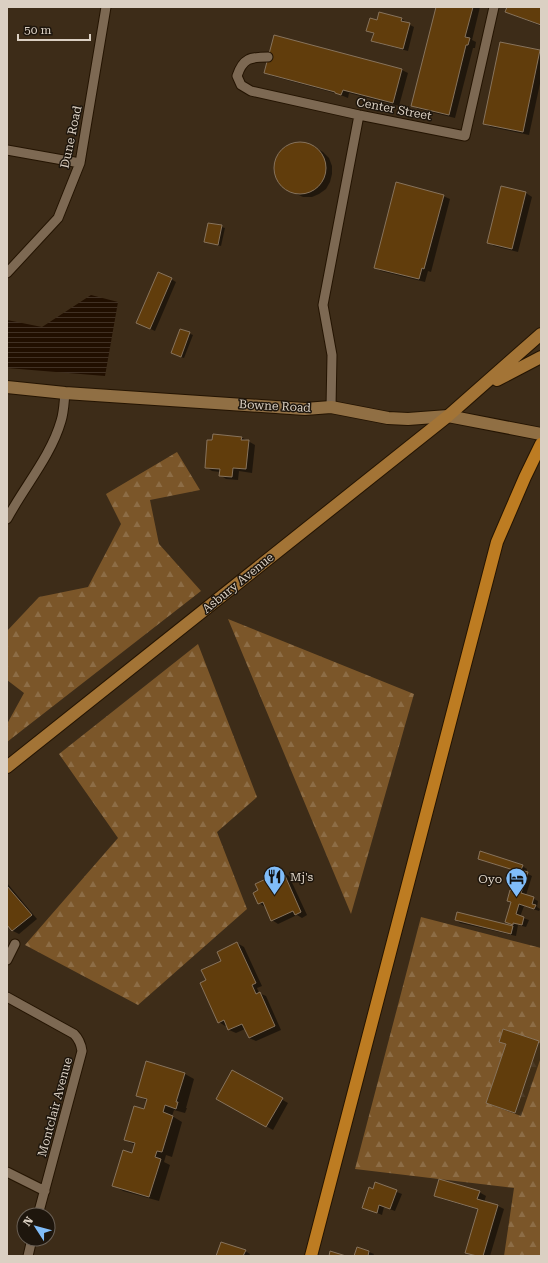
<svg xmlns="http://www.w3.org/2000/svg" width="548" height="1263" font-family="'Roboto Serif',serif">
<defs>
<pattern id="forest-firs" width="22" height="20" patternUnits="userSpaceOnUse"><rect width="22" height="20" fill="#7b5629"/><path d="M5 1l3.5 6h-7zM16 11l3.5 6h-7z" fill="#8d6d46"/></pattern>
<pattern id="water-rules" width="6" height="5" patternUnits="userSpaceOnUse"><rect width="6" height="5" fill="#210f00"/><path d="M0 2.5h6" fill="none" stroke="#413124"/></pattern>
</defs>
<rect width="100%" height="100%" fill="#3d2c18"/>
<path fill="url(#forest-firs)" d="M177 452 200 490 150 500 159 544 201 591 7 742V724L24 693 7 680V631L39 597 88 587 121 524 106 494Z
M228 619 414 694 351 914Z
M198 644 257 797 217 832 247 909 138 1005 25 945 118 838 59 754Z
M421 917 541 948V1256H504L514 1188 355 1169Z"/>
<path fill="url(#water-rules)" d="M91 295 118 302 105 376 7 368V320L42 327Z"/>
<path fill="#0007" d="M437 7H480L472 40 476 42 475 48H473L455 118 418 109 412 105Z
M508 7H541V26L513 15 506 11Z
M380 14 402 19 406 22V23L414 27 408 51 377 43 372 40 374 34 368 30 378 21Z
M540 51 541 52V79L529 135 491 127 484 124Z
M402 70 408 73 399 106 349 93 348 98 338 94 272 76 265 72Z
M301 142 309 144 323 152 329 158 332 166V174L330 182 326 189 319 194 312 197H303L288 190 281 185 276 178 274 170 275 161 279 153 285 147 293 143Z
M502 187 526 193 532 197 518 252 494 246 488 242Z
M443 196 450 199 431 272 428 271 425 282 381 271 375 267Z
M209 224 225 228 221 246 205 242Z
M171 279 176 282 155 331 142 325Z
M180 330 193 335 184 358 175 355Z
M241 437 255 445 252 473 239 471 238 480 226 479 220 475V472L212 471 206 467Z
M479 858 522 866 527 869 526 873 532 876 526 895 538 901 537 907 540 909 539 911 524 906 520 917 529 920 526 927 518 925 516 936 460 923 456 920 513 926 506 922 512 903 508 901 514 892 520 872 484 861Z
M283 873 289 876 307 915 302 918 297 915 278 924 272 920 265 907 259 903Z
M7 883 37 919 19 934 13 931 7 924Z
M237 943 244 947 262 986 257 988 259 993 266 996 281 1030 256 1041 249 1038 245 1029 236 1033 229 1030 227 1025 225 1026 219 1022 207 980Z
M500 1041 538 1042 541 1044V1057L521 1116 494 1106 487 1103 507 1045Z
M232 1071 288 1103 273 1130 217 1098Z
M185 1074 194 1079 186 1108H187L185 1113 174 1110 172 1116 182 1122 172 1157 166 1155 164 1162 170 1165 159 1201 123 1191 113 1185 133 1154 135 1145 125 1140 144 1110 147 1101 137 1095Z
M376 1184 402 1194 395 1211 384 1207 382 1215 363 1207 374 1190Z
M479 1192 486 1196 484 1202 498 1206 504 1209 490 1256H473L466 1252 479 1210 442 1199 435 1195Z
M357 1248 369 1252 374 1254 373 1256H355Z
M245 1251 250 1254 249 1256H217Z"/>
<path fill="#613d0c" stroke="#87735c" d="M436 7H473L465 37 470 38 468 45H466L449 115 411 106Z
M507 7H541V25L505 12Z
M379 12 402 18 401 21 410 23 403 49 371 41 374 33 366 31 370 18 377 20Z
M274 35 402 69 393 103 343 90 341 95 335 93V92L264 73Z
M500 42 540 50 523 132 483 124Z
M274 168a26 26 0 1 1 52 0a26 26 0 1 1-52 0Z
M396 182 444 195 424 269 422 268 419 279 374 268Z
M501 186 526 192 512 249 487 243Z
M208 223 222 225 218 245 204 242Z
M158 272 172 278 150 329 136 323Z
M180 329 190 332 181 357 171 353Z
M213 434 242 437 241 440H249L246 469 233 468 232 477 219 476 220 469 205 468 207 440H212Z
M480 851 523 865 521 870 528 872 521 893 534 897 532 904 536 905 534 909 519 904 516 914 524 917 522 925 513 923V925L505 922 511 902 507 901 510 890 513 891 520 872 478 859Z
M283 871 301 912 295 915 293 911 271 921 263 902 258 904 253 893 258 890 255 884Z
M7 886 32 915 12 931 7 925Z
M457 912 513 926 511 934 455 920Z
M237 942 256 983 252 985 256 994 260 992 275 1026 249 1038 242 1024 228 1030 224 1020 218 1023 200 983 206 980 201 970 221 961 217 952Z
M503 1029 539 1041 515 1113 486 1103 506 1044 499 1042Z
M146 1061 185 1073 176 1102H178L176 1109 165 1105 163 1112 173 1116 162 1152 157 1151 155 1157 161 1159 149 1197 112 1186 123 1150 132 1153 135 1143 124 1140 134 1106 144 1109 147 1099 136 1096Z
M232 1070 283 1098 266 1127 216 1099Z
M439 1179 480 1191 477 1199 498 1205 483 1256H477L465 1253 478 1209 434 1196Z
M375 1182 397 1190 390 1209 379 1205 377 1213 362 1208 369 1187 373 1189Z
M221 1242 246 1250 243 1256H216Z
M357 1247 369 1251 368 1256H354Z
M330 1251 346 1256H329Z"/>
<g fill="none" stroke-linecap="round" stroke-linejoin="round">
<defs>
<path id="street" d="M268 57C250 57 243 58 237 76L241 85 251 91 359 115 465 136 494 7
M7 150 80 163
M7 273 58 218 80 163 106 7
M331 407 332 355 323 305 359 115
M7 519C24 487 51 456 61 421 64 412 64 402 65 393
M7 960 15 944
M7 997 74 1034C79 1039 81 1044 82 1051L38 1215
M7 1172 45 1191
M28 1256 32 1239"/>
<path id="secondary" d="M7 387 65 393 305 409 331 407 388 418 408 419 448 416 541 434"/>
<path id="primary" d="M497 380 541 357
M7 767 448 416 541 334"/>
<path id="highway" d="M311 1256 497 542 525 477 541 444"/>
</defs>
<use href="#street" stroke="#241402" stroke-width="11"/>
<use href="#secondary" stroke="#241402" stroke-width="14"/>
<use href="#primary" stroke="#241402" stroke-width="14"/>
<use href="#highway" stroke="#241402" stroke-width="14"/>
<use href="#street" stroke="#7d6953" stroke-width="9"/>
<use href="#secondary" stroke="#906f44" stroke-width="12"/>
<use href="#primary" stroke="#a37436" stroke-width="12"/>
<use href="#highway" stroke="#bd7c22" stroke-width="12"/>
</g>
<defs>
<symbol id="restaurant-pin" viewBox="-11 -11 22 30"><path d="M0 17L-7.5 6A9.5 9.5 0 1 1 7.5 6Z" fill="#80bdfa" stroke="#1e160d"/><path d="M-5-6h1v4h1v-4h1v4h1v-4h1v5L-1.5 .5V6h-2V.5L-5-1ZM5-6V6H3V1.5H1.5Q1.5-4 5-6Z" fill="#111"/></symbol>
<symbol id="hotel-pin" viewBox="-11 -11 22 30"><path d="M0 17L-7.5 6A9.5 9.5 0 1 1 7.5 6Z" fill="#80bdfa" stroke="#1e160d"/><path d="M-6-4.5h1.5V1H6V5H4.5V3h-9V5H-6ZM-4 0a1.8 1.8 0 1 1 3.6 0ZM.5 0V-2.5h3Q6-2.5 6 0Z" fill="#111"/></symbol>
</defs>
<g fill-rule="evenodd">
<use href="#restaurant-pin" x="262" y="864" width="25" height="34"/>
<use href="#hotel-pin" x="504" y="866" width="25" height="34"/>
</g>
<g text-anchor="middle" stroke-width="3" stroke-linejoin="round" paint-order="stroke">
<g font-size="12" fill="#dbd0c3" stroke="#1e160d">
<text transform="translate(394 109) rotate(11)" y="4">Center Street</text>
<text transform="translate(71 137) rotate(-78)" y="4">Dune Road</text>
<text transform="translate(275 406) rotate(3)" y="4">Bowne Road</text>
<text transform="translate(238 583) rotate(-39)" y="4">Asbury Avenue</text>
<text transform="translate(55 1107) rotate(-75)" y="4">Montclair Avenue</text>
</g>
<g font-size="12" fill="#dbd0c3" stroke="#1e160d" text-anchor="start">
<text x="290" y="881">Mj's</text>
<text x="502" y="883" text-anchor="end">Oyo</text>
</g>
</g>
<rect width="548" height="1263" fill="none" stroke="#dbd0c3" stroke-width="16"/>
<g transform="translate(36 1227) rotate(306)"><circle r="19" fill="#1e160d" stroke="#6a6056"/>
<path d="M0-3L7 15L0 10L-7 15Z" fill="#80bdfa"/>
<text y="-6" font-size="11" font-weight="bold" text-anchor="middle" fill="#dbd0c3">N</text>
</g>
<path d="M18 34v6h72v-6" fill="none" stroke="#dbd0c3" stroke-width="2"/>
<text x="24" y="34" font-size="12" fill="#dbd0c3" stroke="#1e160d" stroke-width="3" paint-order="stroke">50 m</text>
</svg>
